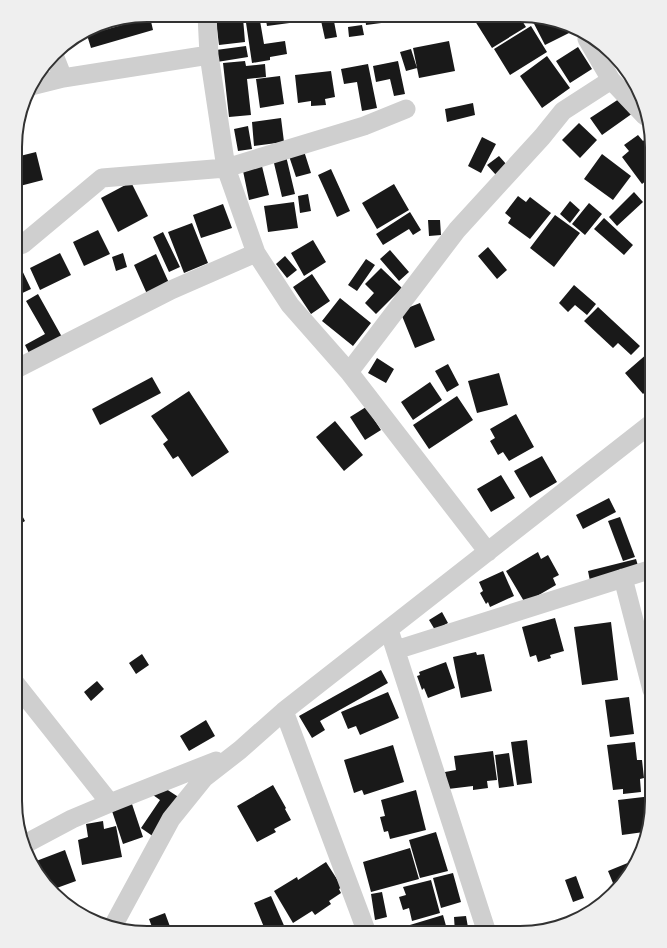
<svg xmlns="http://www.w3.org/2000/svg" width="667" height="948" font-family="Manrope,sans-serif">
<rect width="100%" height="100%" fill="#fff"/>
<path fill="#191919" d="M152 15H169V16L155 22Z
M259 15 264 44 285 41 287 54 270 57V60L252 63 245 16Z
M265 15H296L297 22 267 26Z
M320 16H333L337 37 325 39Z
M365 16H389V22L366 25Z
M483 16H519L526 27 492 48 475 21Z
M530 16H538L573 31 545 45Z
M150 17 153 30 91 48 87 35Z
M243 18 245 42 219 45 216 21Z
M362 25 364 35 349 37 348 27Z
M531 26 547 52 510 75 494 49Z
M449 41 455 71 419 78 413 48Z
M599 42H600L614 58 610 60Z
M246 46 248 57 217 62 216 50Z
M578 47 592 69 570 83 556 61Z
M411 49 417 68 406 71 400 52Z
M547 56 570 88 542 108 520 76Z
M245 61 246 66 265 64 266 77 247 79 251 115 229 117 223 63Z
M398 61 405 94 394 96 390 79 376 82 373 66Z
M368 64 377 108 362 111 357 82 344 84 341 69Z
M331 71 335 97 325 99 326 105 311 106V101L298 103 295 75Z
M280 76 284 104 260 108 256 79Z
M622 97 633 113 602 135 590 118Z
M473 103 475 115 447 122 445 109Z
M281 118 284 142 254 146 252 122Z
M579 123 597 140 580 158 562 140Z
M248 126 252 149 238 151 234 129Z
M638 135 643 141 649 136 652 146V176L642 184 622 157 629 151 624 145Z
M482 137 496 144 481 173 468 166Z
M304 151 311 173 296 177 289 156Z
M36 152 43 180 16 187V157Z
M602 154 631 176 613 200 584 179Z
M286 156 295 194 282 197 273 159Z
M499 156 507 165 496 175 487 165Z
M261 162 269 195 249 200 242 166Z
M331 169 350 211 337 217 318 175Z
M131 182 148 216 118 232 101 198Z
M394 184 409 210 377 229 362 203Z
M634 192 643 202 617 226 609 217Z
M308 194 311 211 300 213 298 196Z
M518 196 526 202 530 197 551 213 530 239 508 223 511 218 505 213Z
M570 201 580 210 570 223 560 214Z
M294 202 298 228 268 232 264 206Z
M589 203 602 214 585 235 572 224Z
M223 204 232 228 201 238 193 215Z
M410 212 421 230 413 235 409 229 383 245 376 234Z
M555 215 580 233 554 267 530 248Z
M604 218 633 245 624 255 594 229Z
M428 220H440L441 235 429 236Z
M192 223 208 263 184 273 168 232Z
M16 225H17L20 236 16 237Z
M98 230 110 254 84 266 73 242Z
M163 232 180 267 169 272 153 237Z
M313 240 326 262 304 276 291 253Z
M488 247 507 270 497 279 478 256Z
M390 250 409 272 399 281 380 259Z
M60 253 71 275 40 290 30 268Z
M123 253 127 267 116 271 112 257Z
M156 254 169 283 147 294 134 265Z
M285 256 297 270 287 278 276 264Z
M366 259 375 265 357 291 348 285Z
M19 264 31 289 16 296V266Z
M381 268 402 288 376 314 365 303 374 293 365 284Z
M312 274 330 301 311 314 293 287Z
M574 285 596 304 587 315 575 305 568 312 559 303Z
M38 294 62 337 30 355 25 345 45 334 26 301Z
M340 298 371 323 353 346 322 321Z
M420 303 435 340 415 348 400 311Z
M598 307 640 346 631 355 618 343 613 348 584 321Z
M16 347 22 360 16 363Z
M648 353 652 357V386L643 394 625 373Z
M377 358 394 369 386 383 368 373Z
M448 364 459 385 447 392 435 371Z
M499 373 508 405 477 413 468 381Z
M152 377 161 393 100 425 92 409Z
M430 382 442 400 413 420 401 402Z
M189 391 229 452 192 477 178 456 173 459 163 444 168 440 151 416Z
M457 396 473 420 429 449 413 425Z
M366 407 381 430 365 440 350 417Z
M516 414 534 447 509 461 503 452 498 455 490 441 495 438 490 429Z
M335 421 363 455 344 471 316 437Z
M542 456 557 482 530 498 514 471Z
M501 475 515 498 491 512 477 489Z
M609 498 616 512 583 529 576 515Z
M16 504 25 521 15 527Z
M620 517 635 557 623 561 608 521Z
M538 552 541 559 548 555 559 575 553 578 556 585 525 603 506 571Z
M636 559 639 569 590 581 588 571Z
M503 571 514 596 490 607 488 602 486 604 480 593 483 591 479 582Z
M652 588V624H651L645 589Z
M442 612 448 623 435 630 429 620Z
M555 618 564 651 550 655 551 658 538 662 536 655 530 657 522 627Z
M611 622 618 680 582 685 574 627Z
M648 631H652V645H649Z
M476 652 477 655 484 654 492 691 461 698 453 657Z
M142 654 149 665 136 674 129 663Z
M446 662 455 688 428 698 424 688 422 690 417 676 420 675 419 672Z
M381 670 388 683 320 721 325 730 312 738 299 716Z
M97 681 104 689 91 701 84 692Z
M388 692 399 718 360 735 356 726 348 729 341 712Z
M629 697 634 734 610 737 605 700Z
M206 720 215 736 189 751 180 736Z
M527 740 532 783 517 785 511 742Z
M635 742 637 760H642L644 778 640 779 641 792 623 794V789L613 790 607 745Z
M393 745 404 782 364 795 362 790 354 793 344 760Z
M493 751 497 780 487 781 488 788 473 790V786L448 789 445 772 456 770 454 756Z
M509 753 514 786 499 788 495 755Z
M160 785 180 798 154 837 141 828 160 800 153 795Z
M273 785 286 808 285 809 291 820 274 829 276 832 257 842 237 806Z
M416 790 426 830 390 839 388 831 384 832 380 817 385 816 381 800Z
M652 796V810L644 832 622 835 618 800Z
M131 801 143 837 123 844 111 808Z
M103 821 104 829 116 826 122 857 82 865 78 840 88 837 86 824Z
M436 832 448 871 420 878 409 840Z
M410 848 419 879 371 892 363 862Z
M65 850 76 881 54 889 31 863Z
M635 860 630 875 615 888 608 871Z
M326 862 342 887 339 889 341 893 329 901 331 904 315 915 312 911 293 923 274 891 297 877 298 880Z
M453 873 461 902 441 908 433 878Z
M576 876 584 898 573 902 565 880Z
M431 880 440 913 412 921 409 908 403 910 399 897 406 895 403 887Z
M382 892 387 917 375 920 371 894Z
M271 896 286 930 280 932H266L254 903Z
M165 913 172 932H156L154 926 152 927 149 919Z
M443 915 448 933H391L390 931Z
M466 916 469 933H455L454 917Z"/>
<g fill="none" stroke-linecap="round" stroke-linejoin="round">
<path stroke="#cfcfcf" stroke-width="19" d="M207 15 209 55 226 168 256 253 290 305 349 372 488 552
M54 55 63 78
M611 80 645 116
M31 86 63 78 209 55
M16 246 23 244 102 178 226 168 364 126 406 109
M16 369 171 290 256 253
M349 372 457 230 542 137 563 111 611 80 587 39 588 37
M623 578 652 690
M389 630 487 933
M396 650 652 569
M15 683 110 803
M284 711 367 933
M25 844 72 819 110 803 216 761
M113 926 171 819 204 778 240 750 284 711 652 423"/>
</g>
<path d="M0 0H667V948H0ZM147 22H520A125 125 0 0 1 645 147V801A125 125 0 0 1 520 926H147A125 125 0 0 1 22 801V147A125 125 0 0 1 147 22Z" fill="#efefef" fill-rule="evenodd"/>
<path fill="none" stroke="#323232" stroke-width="2" d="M147 22H520A125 125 0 0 1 645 147V801A125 125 0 0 1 520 926H147A125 125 0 0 1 22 801V147A125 125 0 0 1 147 22Z"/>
</svg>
